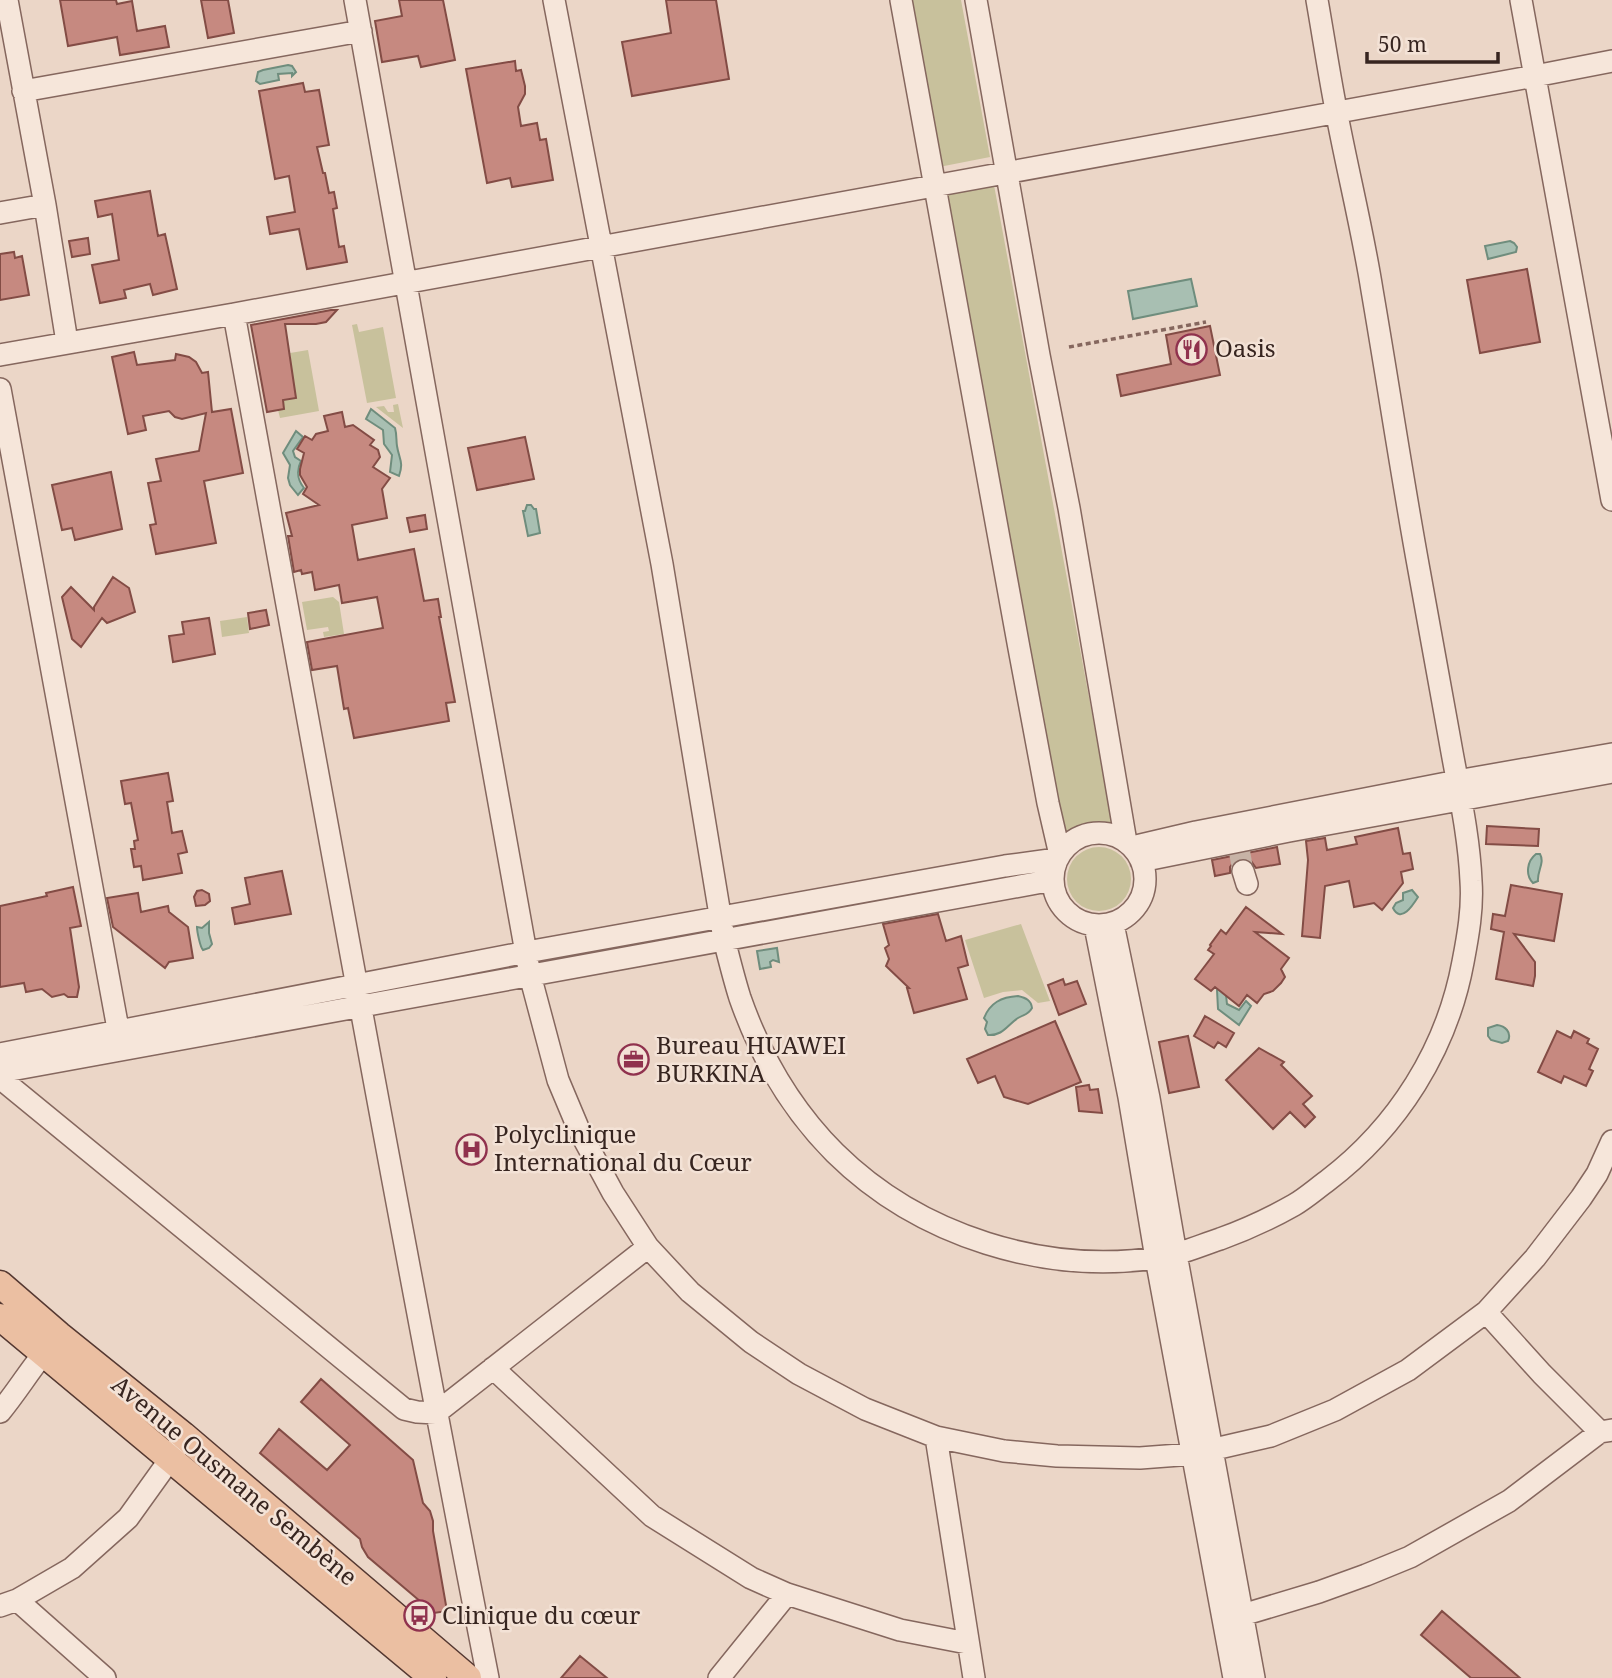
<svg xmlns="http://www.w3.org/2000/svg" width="1612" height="1678" font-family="'Noto Serif',serif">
<rect width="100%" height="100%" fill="#ebd6c7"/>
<path fill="#c8c19c" d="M908 0H961L990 157 939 167Z
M994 185 1111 816V823L1059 834 940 194Z
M357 324 359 332 383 327 396 398 367 403 352 325Z
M308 350 319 411 280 418 278 410 284 409 283 400 296 397 289 359 291 358 290 353Z
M398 404 403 428 376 407 384 406 388 412H394L393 405Z
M333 597 339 602 344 634 324 637 323 632 329 631 328 627 307 630 302 602Z
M247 617 249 633 222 637 220 621Z
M1067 879a32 32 0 1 1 64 0a32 32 0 1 1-64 0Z
M1021 924 1050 1001 1038 1003 1022 990 1003 992 984 998 965 940Z"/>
<path fill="#a8bfb2" stroke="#6f8d7d" stroke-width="2" d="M288 65 292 66 296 72 292 76V73L278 74 279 80 260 84 256 81 258 72 263 70Z
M1510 241 1514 243 1517 247 1516 252 1488 259 1485 246Z
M1191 279 1197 306 1133 319 1128 291Z
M371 409 395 428C397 435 396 440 397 446 399 459 404 462 399 476L390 472 392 455 384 444 383 430 366 419Z
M296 431 303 437 293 451 295 457 301 461C296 471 297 479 304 488L298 495 290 485 288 478 290 465 283 453Z
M527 505H531L534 509H536L540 533 528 536 523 511H525Z
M1536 854H1540C1545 863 1537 871 1538 881L1533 883C1525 875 1527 861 1536 854Z
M1412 890 1418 897C1413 905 1401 924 1393 908L1396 903 1403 900V893Z
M209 922V933L212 944 209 948 203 950C200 947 197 931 197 927L202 928Z
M777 948 779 962 773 960 770 962 771 967 760 969 757 951Z
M1221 986 1226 995 1227 1004 1239 1010 1246 1001 1251 1006 1239 1025 1218 1009 1217 990Z
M1018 996C1026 998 1031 1000 1032 1008 1028 1015 1025 1014 1018 1018 1007 1025 1003 1036 988 1035L985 1029 987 1022 984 1018C990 1003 1001 997 1018 996Z
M1497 1025C1505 1026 1512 1032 1508 1041L1502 1043 1491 1040 1488 1036V1028Z"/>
<path fill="#c68980" stroke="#834c45" stroke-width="2" d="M60 0H116L117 4 132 1 137 31 165 26 169 47 120 55 117 37 68 46Z
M201 0H228L234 33 208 38Z
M399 0H443L455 60 421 67 418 56 382 62 375 21 402 16Z
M666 0H716L729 79 632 96 622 42 671 33Z
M515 61 516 71 521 70 525 86V94L518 107 521 126 537 123 540 140 546 139 553 180 512 187 510 178 487 183 466 69Z
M303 83 305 92 319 90 329 145 317 147 323 173H325L329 193 334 192 337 208 333 209 339 247 344 246 347 262 307 269 299 229 270 234 267 217 295 212 289 176 275 179 259 91Z
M150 191 158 236 165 234 177 289 153 295 150 284 124 290 126 298 100 303 92 265 119 260 112 214 98 217 95 201Z
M88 238 90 254 72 257 69 241Z
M14 252 15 258 22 256 29 295 0 300V254Z
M1527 269 1540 342 1480 353 1467 280Z
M331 310H337L326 322 316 324H285L296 398 283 400 284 409 267 412 251 325Z
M1210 326 1220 375 1121 396 1117 375 1171 364 1166 335Z
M134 352 137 365 175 360 176 354 189 357 196 362 202 373 208 372 212 412 231 409 243 473 204 481 216 543 156 554 150 525 156 524 148 483 161 481 156 459 199 451 206 413 182 419 175 417 169 411 143 416 146 430 128 434 112 357Z
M342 412 345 427 353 425 374 440 370 445 378 450 380 457 373 467 390 478 382 489 387 518 352 525 358 560 414 549 424 601 438 599 441 617H439L455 702 446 703 449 721 354 738 348 708 344 709 337 666 312 670 307 642 383 628 377 597 342 603 339 585 315 590 312 572 302 574 301 570 294 572 288 536H292L286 513 319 505 303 494 307 487 300 475V469L304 453 297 449 305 436 312 440 316 434 328 431 324 416Z
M525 437 534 479 477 490 468 448Z
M111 472 122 529 75 540 72 528 62 530 52 485Z
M425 515 427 529 410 532 407 518Z
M113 577 129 588 135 612 107 623 102 618 81 647 72 639 62 597 71 587 94 610V607Z
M266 610 269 625 250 629 248 613Z
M209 618 215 654 173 662 169 636 184 634 182 622Z
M168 773 173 801 167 802 172 833 182 831 187 852 178 854 182 873 143 880 141 866 134 867 131 849H135L134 841 138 840 131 803 125 804 121 781Z
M1487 826 1539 829 1538 846 1486 844Z
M1398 828 1403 854 1410 853 1413 869 1401 872 1403 883 1382 910 1374 903 1354 907 1349 881 1325 886 1320 938 1302 936 1308 860 1306 841 1325 838 1327 850 1357 844 1355 837Z
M1277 847 1280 864 1256 868 1251 861 1247 858H1240L1233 863 1230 867V873L1215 876 1212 860Z
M282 871 291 914 235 924 232 908 250 904 245 878Z
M1511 885 1562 894 1554 941 1514 934 1535 962V976L1533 986 1496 979 1504 932 1491 929 1493 914 1505 916Z
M73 887 81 926 70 928 79 987 77 997H68L64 994 52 997 42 989 26 992 24 983 0 987V906L47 896 46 893Z
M202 890 209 894 210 901 205 905 196 906 194 897 197 891Z
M138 893 141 912 168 906 169 912 188 927 193 958 169 962 165 968 113 927 107 898Z
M1246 907 1282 934 1255 932 1289 958 1281 969 1285 977 1281 983 1273 991 1264 994 1257 1003 1247 995 1239 1006 1215 987 1211 991 1195 979 1214 954 1208 950 1211 946 1210 945 1221 930 1226 934Z
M938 914 946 941 961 936 968 965 958 968 967 999 914 1013 907 988H909L886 966 889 959 885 948 889 945 883 924Z
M1063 979 1065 985 1077 981 1086 1004 1059 1015 1048 985Z
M1205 1016 1234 1033 1226 1047 1218 1042 1214 1048 1194 1036Z
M1055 1021 1081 1082 1028 1104 1004 1097 995 1076 978 1083 967 1059Z
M1557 1031 1571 1038 1574 1031 1589 1039 1587 1043 1598 1049 1589 1069 1593 1071 1586 1086 1564 1076 1561 1083 1538 1072Z
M1188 1036 1199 1087 1169 1093 1159 1042Z
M1259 1048 1284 1062 1281 1065 1312 1096 1303 1104 1315 1117 1305 1127 1290 1112 1273 1129 1226 1080Z
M1089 1085 1090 1090 1098 1089 1102 1113 1079 1111 1076 1087Z
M321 1379 413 1460 423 1503 430 1511 433 1521V1531L447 1611 434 1613 368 1557 362 1547 360 1539 260 1453 279 1429 327 1470 350 1445 301 1402Z
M1442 1611 1520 1678H1471L1421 1635Z
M580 1656 607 1678H561Z"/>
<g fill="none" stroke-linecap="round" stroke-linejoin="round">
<path stroke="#c7b3a6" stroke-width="21" stroke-dasharray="21 10" stroke-linecap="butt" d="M1239 849 1243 871"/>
<defs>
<path id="minor" d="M7 0 45 205 67 342
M355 0 530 975 558 1080 579 1130 613 1193 648 1247 690 1292 751 1342 799 1374 865 1409 936 1437 1004 1451 1057 1456 1140 1458 1193 1454 1271 1436 1335 1410 1408 1370 1486 1312 1535 1258 1581 1198 1597 1174 1612 1141
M554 0 662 564 724 939C729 959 734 979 740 998 760 1055 792 1110 835 1153 919 1236 1046 1276 1162 1257 1182 1254 1201 1245 1220 1239 1245 1230 1271 1218 1294 1205 1306 1198 1316 1189 1327 1181 1398 1127 1447 1049 1463 962 1468 936 1473 908 1471 881 1469 834 1458 787 1450 741 1440 684 1429 627 1419 570 1402 477 1388 383 1372 290 1363 233 1349 177 1338 120 1330 80 1324 40 1317 0
M901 0 1019 648 1048 803 1060 855
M976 0 1039 355 1069 508 1126 842
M1521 0 1612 500
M23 91 361 31
M0 213 45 205
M234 314C317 769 399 1224 488 1678
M0 355 234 314 1535 76 1612 61
M0 389 121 1045
M1053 879a46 46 0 1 1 92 0a46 46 0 1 1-92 0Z
M1132 847 1196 832 1457 781 1612 754
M1141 861 1289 831 1612 772
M1243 871 1247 884
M1113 924 1149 1098 1176 1254 1254 1678
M1095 926 1129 1097 1156 1258 1234 1678
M0 1054 527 952 1005 866 1057 859
M0 1072 1053 880
M0 1078 404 1409 417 1412 436 1413 648 1247
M1486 1312 1542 1374 1600 1432
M493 1368 652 1516 751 1578 787 1594 900 1630 967 1643
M0 1412C19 1389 34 1363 54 1341
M936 1437 974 1678
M17 1600 105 1678
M0 1606 17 1600 72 1568 128 1518 171 1458 177 1447
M1229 1619 1319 1592 1366 1575 1410 1557 1509 1501 1600 1432 1612 1430
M719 1678 787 1594"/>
<path id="major" d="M0 1284 59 1335 183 1435 468 1678
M0 1317 433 1678"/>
</defs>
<use href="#minor" stroke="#85675e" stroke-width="24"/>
<use href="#major" stroke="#543831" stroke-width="29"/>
<path stroke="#85675e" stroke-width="3.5" stroke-dasharray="5 3.5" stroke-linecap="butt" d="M1069 347 1206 322"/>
<use href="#minor" stroke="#f6e6da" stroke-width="21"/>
<use href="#major" stroke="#ebbfa2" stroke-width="26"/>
</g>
<defs>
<symbol id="restaurant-ring" viewBox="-11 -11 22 22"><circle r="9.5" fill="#f3e2d6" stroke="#90324e" stroke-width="1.5"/><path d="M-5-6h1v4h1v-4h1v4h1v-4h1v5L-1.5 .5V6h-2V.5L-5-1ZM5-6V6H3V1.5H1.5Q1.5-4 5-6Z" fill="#90324e"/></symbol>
<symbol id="office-ring" viewBox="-11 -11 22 22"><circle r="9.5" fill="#f3e2d6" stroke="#90324e" stroke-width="1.5"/><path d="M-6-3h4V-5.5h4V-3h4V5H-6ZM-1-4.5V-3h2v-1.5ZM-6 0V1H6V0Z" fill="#90324e"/></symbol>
<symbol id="hospital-ring" viewBox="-11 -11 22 22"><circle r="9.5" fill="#f3e2d6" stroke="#90324e" stroke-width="1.5"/><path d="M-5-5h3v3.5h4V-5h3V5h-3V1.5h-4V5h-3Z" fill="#90324e"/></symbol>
<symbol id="bus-ring" viewBox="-11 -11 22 22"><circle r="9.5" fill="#f3e2d6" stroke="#90324e" stroke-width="1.5"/><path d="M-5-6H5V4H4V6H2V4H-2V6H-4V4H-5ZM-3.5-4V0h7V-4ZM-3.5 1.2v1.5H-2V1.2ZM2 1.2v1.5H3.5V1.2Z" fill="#90324e"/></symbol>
</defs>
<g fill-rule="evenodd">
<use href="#restaurant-ring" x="1174" y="332" width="35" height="35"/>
<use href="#office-ring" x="616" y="1042" width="35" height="35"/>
<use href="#hospital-ring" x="454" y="1132" width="35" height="35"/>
<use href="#bus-ring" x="402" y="1598" width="35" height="35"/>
</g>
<g text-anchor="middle" stroke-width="5" stroke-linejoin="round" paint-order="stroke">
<g font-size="24" fill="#372520" stroke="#f3e2d6" text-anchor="start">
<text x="1215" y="357">Oasis</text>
<text x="656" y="1054">Bureau HUAWEI<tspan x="656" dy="28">BURKINA</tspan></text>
<text x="494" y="1143">Polyclinique<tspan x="494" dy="28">International du Cœur</tspan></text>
<text x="442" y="1624">Clinique du cœur</text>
</g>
<g font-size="24" fill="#372520" stroke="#f3e2d6">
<text transform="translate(234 1481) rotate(40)" y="8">Avenue Ousmane Sembène</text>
</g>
</g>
<path d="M1367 52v10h131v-10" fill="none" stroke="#372520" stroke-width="3.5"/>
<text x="1378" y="52" font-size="21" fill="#372520" stroke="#f3e2d6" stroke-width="5" paint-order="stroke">50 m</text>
</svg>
